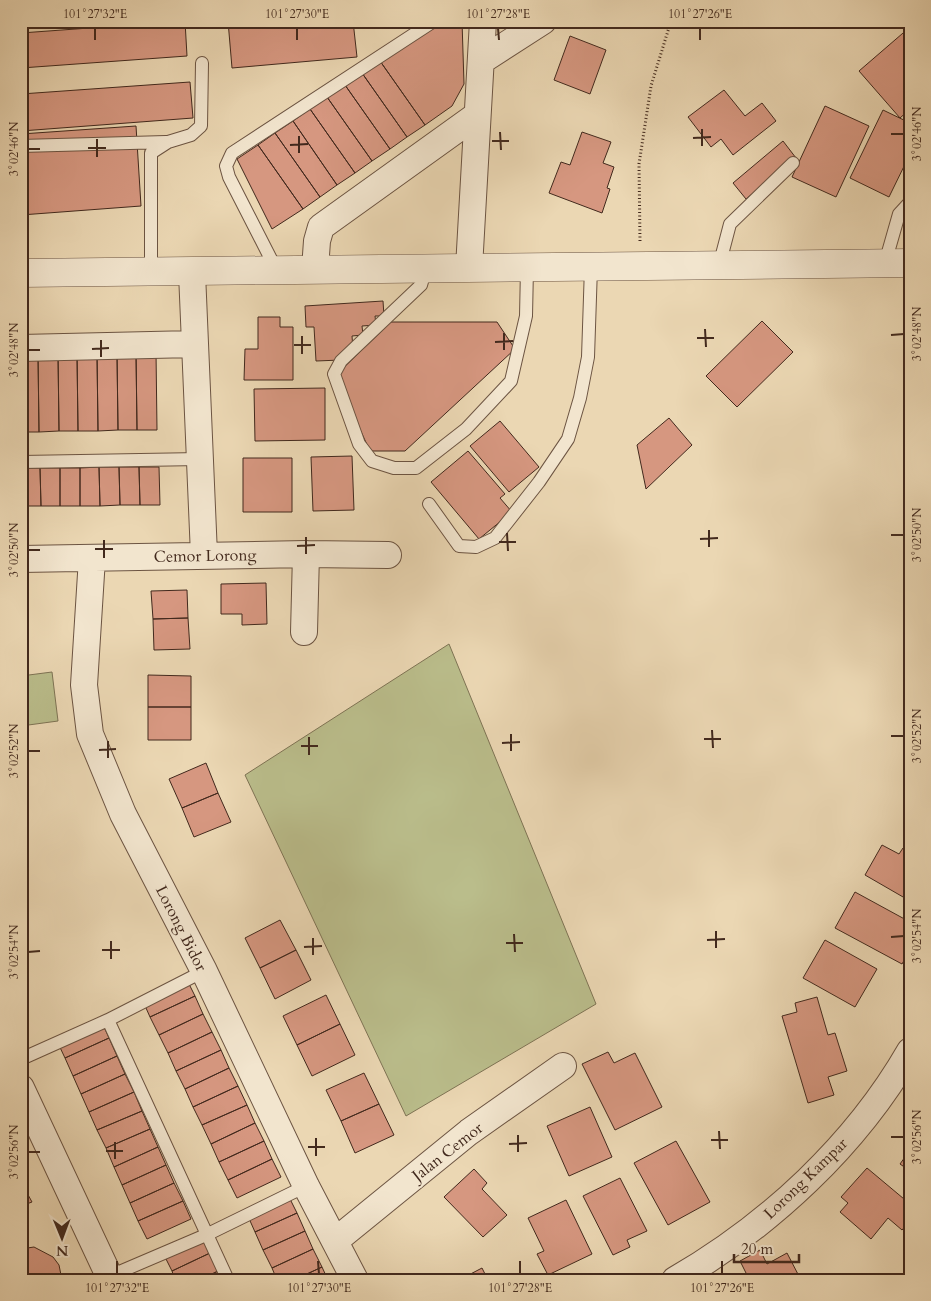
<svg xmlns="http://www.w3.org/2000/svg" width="931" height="1301" font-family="Cardo,serif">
<rect width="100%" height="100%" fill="#ebd7b3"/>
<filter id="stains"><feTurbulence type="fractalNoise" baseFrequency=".004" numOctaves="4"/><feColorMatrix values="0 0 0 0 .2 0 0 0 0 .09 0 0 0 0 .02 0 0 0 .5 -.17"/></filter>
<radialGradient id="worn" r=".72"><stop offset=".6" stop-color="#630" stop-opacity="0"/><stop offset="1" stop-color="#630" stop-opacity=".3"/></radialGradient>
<path fill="#babd8b" stroke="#7e7354" d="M449 644 596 1004 406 1116 245 775Z
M52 672 58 721 21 726V676Z"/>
<path fill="#d69780" stroke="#42291d" d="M185 21 187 56 21 68V33Z
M228 21H353L357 57 232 68Z
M436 21H462L464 84 452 106 425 125 380 61Z
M501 21H526L513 37Z
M910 27V109L900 118 859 71Z
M570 36 606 50 590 94 554 80Z
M380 61 425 125 407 137 362 73Z
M362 73 407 137 390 149 345 85Z
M190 82 193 118 21 131V94Z
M345 85 390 149 372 161 327 97Z
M724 90 745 116 762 103 776 121 733 155 721 139 711 147 688 117Z
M327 97 372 161 355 173 310 109Z
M825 106 869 126 836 197 792 177Z
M310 109 355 173 337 185 293 121Z
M883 110 910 123V154L889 197 850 178Z
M293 121 337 185 320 197 275 133Z
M136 126 141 206 21 215V134Z
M582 132 611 142 603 163 614 167 607 188 610 189 602 213 549 193 561 162 570 165Z
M275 133 320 197 303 209 258 145Z
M783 141 796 158 746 199 733 183Z
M258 145 303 209 272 229 237 159Z
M383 301 384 316H375L376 325 362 326 363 335 352 336 353 349 341 360 316 361 314 327H306L305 306Z
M258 317H280V327H293V380H244L245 349H258Z
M762 321 793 352 737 407 706 376Z
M391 322H497L515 349 405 451H370L335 376Z
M136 352 137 430H118L117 353Z
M136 352H156L157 430H137Z
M58 353 59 431 39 432 38 354Z
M58 353H77L78 431H59Z
M77 353H97L98 431H78Z
M97 353H117L118 430 98 431Z
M21 354H38L39 432H21Z
M325 388V440L255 441 254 389Z
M669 418 692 445 646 489 637 445Z
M500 421 539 467 509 492 470 446Z
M468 451 505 494 500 498 512 512 479 539 431 482Z
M352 456 354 510 313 511 311 457Z
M243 458H292V512H243Z
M99 467 100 506H80V468Z
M99 467H119L120 505 100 506Z
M119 467H139L140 505H120Z
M139 467H159L160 505H140Z
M21 468H40L41 506H21Z
M40 468H60V506H41Z
M60 468H80V506H60Z
M266 583 267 624 242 625V614H221V584Z
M187 590 188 618 153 619 151 591Z
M188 618 190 649 154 650 153 619Z
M148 675 191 676V707H148Z
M148 707H191V740H148Z
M206 763 218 793 182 808 169 779Z
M218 793 231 822 194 837 182 808Z
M882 845 899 854 903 848 910 851V901L865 875Z
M855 892 910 922V950L902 964 835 928Z
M280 920 296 950 260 968 245 938Z
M825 940 877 969 855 1007 803 978Z
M296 950 311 980 275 999 260 968Z
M186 978 195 996 150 1017 142 999Z
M326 995 340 1024 297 1045 283 1016Z
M195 996 203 1014 159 1035 150 1017Z
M817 997 828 1035 835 1033 847 1071 828 1077 834 1095 808 1103 782 1016 797 1012 795 1003Z
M203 1014 212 1032 168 1053 159 1035Z
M101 1020 109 1038 65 1058 56 1039Z
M340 1024 355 1055 312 1076 297 1045Z
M212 1032 221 1050 176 1071 168 1053Z
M109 1038 117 1056 73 1076 65 1058Z
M221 1050 229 1068 185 1089 176 1071Z
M608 1052 614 1063 635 1053 662 1107 615 1130 582 1064Z
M117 1056 125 1074 81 1094 73 1076Z
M229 1068 238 1086 193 1107 185 1089Z
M364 1073 379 1104 341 1121 326 1090Z
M125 1074 134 1092 89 1112 81 1094Z
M238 1086 247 1105 202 1125 193 1107Z
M134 1092 142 1111 97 1130 89 1112Z
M379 1104 394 1135 355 1153 341 1121Z
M247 1105 255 1123 211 1144 202 1125Z
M590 1107 612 1157 569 1176 547 1126Z
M142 1111 150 1129 106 1148 97 1130Z
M255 1123 264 1141 219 1162 211 1144Z
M150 1129 158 1147 114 1167 106 1148Z
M264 1141 272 1159 228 1180 219 1162Z
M676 1141 710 1202 668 1225 634 1163Z
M158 1147 166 1165 122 1185 114 1167Z
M910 1150V1171L900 1164Z
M272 1159 281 1177 237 1198 228 1180Z
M166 1165 174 1183 130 1203 122 1185Z
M867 1168 910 1204V1221L902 1230 888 1218 871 1239 840 1212 848 1203 841 1197Z
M474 1169 487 1183 482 1189 507 1215 483 1237 444 1197Z
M620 1178 647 1231 627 1240 630 1247 613 1255 583 1196Z
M21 1182 32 1202 21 1206Z
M174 1183 183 1201 138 1221 130 1203Z
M288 1195 297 1213 255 1232 247 1214Z
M566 1200 592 1254 548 1275 537 1254 544 1251 528 1218Z
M183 1201 191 1219 147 1239 138 1221Z
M297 1213 305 1231 263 1250 255 1232Z
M305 1231 313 1249 272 1268 263 1250Z
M201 1236 210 1253 172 1271 163 1253Z
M34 1247 53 1257 59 1265 62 1280H21V1249Z
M313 1249 322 1267 294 1280H277L272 1268Z
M760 1250 767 1264 787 1253 801 1280H738L747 1275 740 1261Z
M210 1253 218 1271 200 1280H175L172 1271Z
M322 1267 328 1280H294Z
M482 1268 488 1280H459Z
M218 1271 222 1280H200Z"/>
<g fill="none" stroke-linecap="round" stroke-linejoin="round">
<defs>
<path id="service" d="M21 146 166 142
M885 263 899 214 910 202
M719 266 730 224 793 163
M426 268 421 285 341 361 334 374 359 444 372 461 394 468H416L466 429 511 381 526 316 527 268
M276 269 229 177 226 166 232 153 434 21
M151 273V153L168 142 191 135 201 126 202 63
M21 462 200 459
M429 504 459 546 476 547 495 538 539 482 568 439 580 398 588 357 591 267
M108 1020 228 1280
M21 1059 108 1020 204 971
M110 1276 206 1235 306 1186"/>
<path id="minor" d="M481 61 543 21
M469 268 483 21
M315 269 317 241 321 227 477 115
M192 273 204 555
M21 348 194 344
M92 558 84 685 90 734 123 814 204 971 306 1186 355 1280
M21 559 306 554 388 555
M304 632 306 554
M21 1088 111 1280
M335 1241 469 1132 563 1066
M675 1280C769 1226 856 1145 910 1051"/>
<path id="tertiary" d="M21 273 910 263"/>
</defs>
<use href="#service" stroke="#6c5442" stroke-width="14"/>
<use href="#minor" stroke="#6c5442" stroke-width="28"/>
<use href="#tertiary" stroke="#6c5442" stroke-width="29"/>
<path stroke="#42291d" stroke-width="3" stroke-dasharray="1 2.5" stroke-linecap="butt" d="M640 241 639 164 651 86 671 21"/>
<use href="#service" stroke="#f2e5ce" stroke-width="12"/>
<use href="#minor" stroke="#f2e5ce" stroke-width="26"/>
<use href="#tertiary" stroke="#f2e5ce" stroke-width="28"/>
</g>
<path fill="none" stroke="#42291d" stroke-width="2" d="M95 28V40M297 28V40M498 28 499 40M700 28V40M702 129V146M500 132 501 150M891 134H904M299 136V153M693 138 711 137M97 139V157M492 141H509M290 145 308 144M88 148H106M28 149H40M705 329 706 347M504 333V350M891 335 904 334M302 336V354M697 338H714M101 340V357M495 342 513 341M294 345H311M92 349 109 348M28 350H40M709 530V547M507 533 508 551M891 535H904M306 537V554M700 539 718 538M104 540V558M499 542H516M297 546 315 545M95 549H113M28 550H40M712 730 713 748M511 734V751M891 736H904M309 737V755M704 739H721M108 741V758M502 743 520 742M301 746H318M99 750 116 749M28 751H40M716 931V948M514 934 515 952M891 937 904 936M313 938V955M707 940 725 939M111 941V959M506 943H523M304 947 322 946M102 950H120M28 952 40 951M719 1131 720 1149M518 1135V1152M891 1137H904M316 1138V1156M711 1140H728M115 1142V1159M509 1144 527 1143M308 1147H325M106 1151H123M28 1152H40M117 1261V1274M318 1261 319 1274M520 1261V1274M722 1261V1274"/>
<g text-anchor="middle" stroke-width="4" stroke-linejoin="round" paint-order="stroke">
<g font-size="16" fill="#42291d" stroke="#f2e5ce">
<text transform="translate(205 555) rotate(-1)" y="6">Cemor Lorong</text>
<text transform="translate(182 928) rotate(63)" y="6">Lorong Bidor</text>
<text transform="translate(447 1151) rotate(-38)" y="6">Jalan Cemor</text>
<text transform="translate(805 1178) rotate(-44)" y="6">Lorong Kampar</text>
</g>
</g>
<rect width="931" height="1301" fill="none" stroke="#ebd7b3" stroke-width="55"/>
<g transform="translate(62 1238) rotate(179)" stroke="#f2e5ce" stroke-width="4" paint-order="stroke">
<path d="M0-4L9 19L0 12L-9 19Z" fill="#42291d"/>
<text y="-8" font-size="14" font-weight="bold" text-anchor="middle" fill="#42291d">N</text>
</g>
<path d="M734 1254v8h65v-8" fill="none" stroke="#42291d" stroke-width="2.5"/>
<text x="741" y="1254" font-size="15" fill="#42291d" stroke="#f2e5ce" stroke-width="4" paint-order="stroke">20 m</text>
<rect x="28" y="28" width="876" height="1246" fill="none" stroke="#42291d" stroke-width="2"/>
<g font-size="12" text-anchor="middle" fill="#42291d">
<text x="95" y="18">101°27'32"E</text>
<text x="297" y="18">101°27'30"E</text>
<text x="498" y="18">101°27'28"E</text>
<text x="700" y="18">101°27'26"E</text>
<text transform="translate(917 134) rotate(-90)" y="4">3°02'46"N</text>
<text transform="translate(14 149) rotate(-90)" y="4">3°02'46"N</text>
<text transform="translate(917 334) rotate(-90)" y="4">3°02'48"N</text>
<text transform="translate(14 350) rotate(-90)" y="4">3°02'48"N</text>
<text transform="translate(917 535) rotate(-90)" y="4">3°02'50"N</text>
<text transform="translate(14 550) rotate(-90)" y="4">3°02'50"N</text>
<text transform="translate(917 736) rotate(-90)" y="4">3°02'52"N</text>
<text transform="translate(14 751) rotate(-90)" y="4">3°02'52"N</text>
<text transform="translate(917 936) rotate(-90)" y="4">3°02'54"N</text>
<text transform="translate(14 952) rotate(-90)" y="4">3°02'54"N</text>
<text transform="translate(917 1137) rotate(-90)" y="4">3°02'56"N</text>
<text transform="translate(14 1152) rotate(-90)" y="4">3°02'56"N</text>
<text x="117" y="1292">101°27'32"E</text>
<text x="319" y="1292">101°27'30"E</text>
<text x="520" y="1292">101°27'28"E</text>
<text x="722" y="1292">101°27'26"E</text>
</g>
<rect width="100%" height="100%" filter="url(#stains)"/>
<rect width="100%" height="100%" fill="url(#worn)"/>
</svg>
